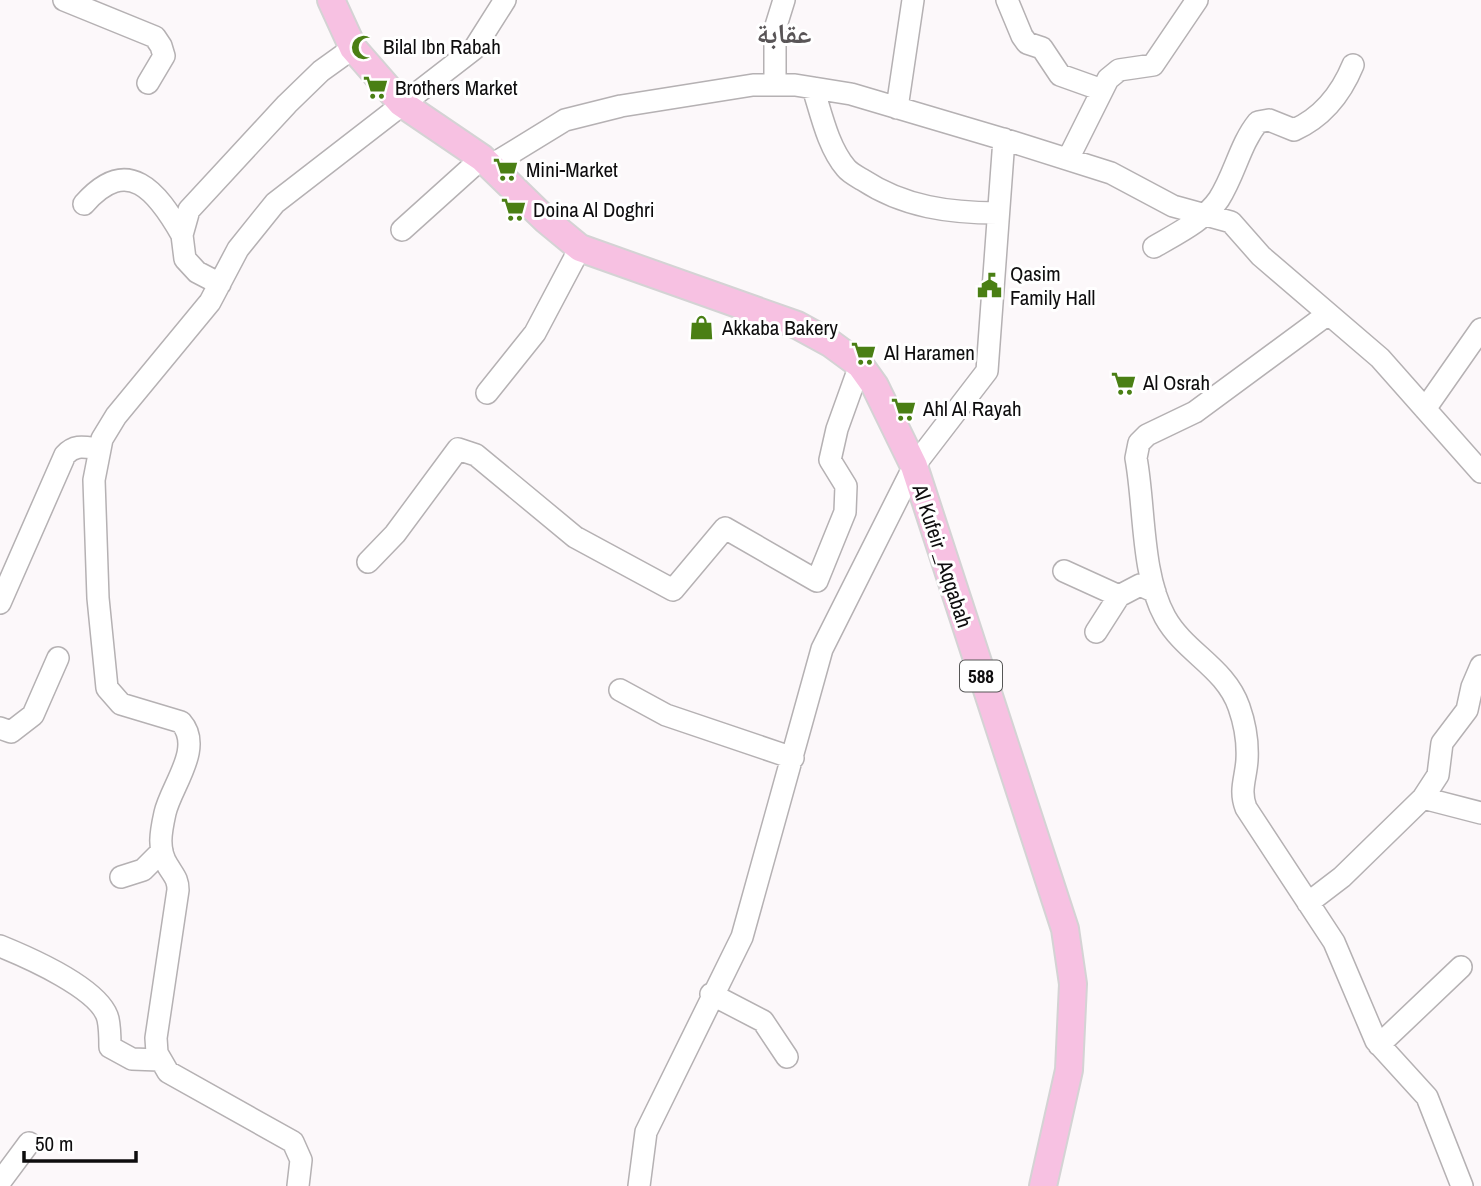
<svg xmlns="http://www.w3.org/2000/svg" width="1481" height="1186" font-family="'Archivo Narrow','Noto Naskh Arabic',sans-serif">
<rect width="100%" height="100%" fill="#fcf8fa"/>
<g fill="none" stroke-linecap="round" stroke-linejoin="round">
<defs>
<path id="minor" d="M64 0 155 37 161 46 164 56 148 83
M1007 0 1022 36 1027 43 1042 48 1060 75 1102 90
M775 85V29L784 0
M813 88C821 113 828 147 846 168 850 173 858 177 863 180 904 207 950 213 998 213
M897 108 913 0
M1068 159 1108 79 1119 70 1153 65 1197 0
M490 166 565 120 621 106 753 85H795L851 94 1013 142 1111 173 1173 206 1231 222 1261 256 1380 358 1481 472
M84 204C128 154 157 191 182 235
M402 230 482 158
M1154 247C1176 234 1205 220 1219 199 1235 174 1240 144 1258 122L1269 120 1294 130C1323 117 1341 94 1353 65
M220 284 197 272 185 259 182 235 189 210 287 104 321 71 353 48
M1328 314 1195 412 1147 435 1139 443 1136 458C1145 507 1141 573 1165 617 1185 653 1225 667 1239 707 1245 724 1248 742 1247 760 1246 778 1239 790 1246 808L1334 942 1376 1041 1427 1097 1462 1186
M487 393 535 333 580 248
M1425 409 1481 329
M368 562 395 534 458 449 476 455 575 537 673 590 725 528 817 581 845 512 846 486 830 460 837 429 860 365
M1064 571 1119 596 1140 585 1155 592
M0 603 65 455C75 444 84 447 99 449
M1096 632 1119 596
M620 690 666 715 793 758
M0 728 11 732 33 715 58 658
M1423 798 1481 813
M121 877 143 870 162 851
M1308 903 1342 877 1423 798 1438 775 1442 743 1467 710 1472 687 1481 666
M0 946C27 957 101 989 108 1019 110 1028 110 1038 110 1047L132 1059 159 1060
M711 994 763 1021 787 1057
M1379 1045 1461 967
M0 1182 29 1143
M298 1186 301 1160 293 1142 168 1072 157 1053 156 1038 178 890C178 879 174 876 168 866 157 850 161 831 165 813 171 786 204 748 181 722L121 704 107 688 98 598 94 480 102 439 116 416 210 302 238 249 275 203 474 49 505 0
M639 1186 646 1132 742 937 822 649 914 466 987 371 1004 139"/>
<path id="major" d="M331 0 353 48 401 103 482 158 546 220 580 248 797 325 830 343 860 365 875 386 914 466 1065 929 1073 984 1069 1070 1043 1186"/>
</defs>
<use href="#minor" stroke="#b5b1b3" stroke-width="24"/>
<use href="#major" stroke="#d4d3d4" stroke-width="30"/>
<use href="#minor" stroke="#fff" stroke-width="21"/>
<use href="#major" stroke="#f7c1e2" stroke-width="26"/>
</g>
<defs>
<symbol id="mosque-bare" viewBox="-9 -9 18 18"><path d="M3.5-4.9A6 6 0 1 0 3.5 4.9A5 5 0 1 1 3.5-4.9Z" fill="#4a7f14" stroke="#fff" stroke-width="2.5" paint-order="stroke"/></symbol>
<symbol id="supermarket-bare" viewBox="-9 -9 18 18"><path d="M-6-5.5h2.5l.6 2H6L4.5 2H-2.5L-4.4-4H-6ZM-1.5 3.2a1.3 1.3 0 1 0 .1 0ZM3 3.2a1.3 1.3 0 1 0 .1 0Z" fill="#4a7f14" stroke="#fff" stroke-width="2.5" paint-order="stroke"/></symbol>
<symbol id="civic-bare" viewBox="-9 -9 18 18"><path d="M-.6-6.5H3V-4.5H.6V-3L4-1V1h2V6H-6V1h2V-1L-.6-3ZM-1.2 2.5V6h2.4V2.5Z" fill="#4a7f14" stroke="#fff" stroke-width="2.5" paint-order="stroke"/></symbol>
<symbol id="shop-bare" viewBox="-9 -9 18 18"><path d="M-5-2.5h2.3a2.7 3.5 0 0 1 5.4 0H5L5.5 6h-11ZM-1.5-2.5h3a1.5 2.3 0 0 0-3 0Z" fill="#4a7f14" stroke="#fff" stroke-width="2.5" paint-order="stroke"/></symbol>
</defs>
<g fill-rule="evenodd">
<use href="#mosque-bare" x="346" y="30" width="35" height="35"/>
<use href="#supermarket-bare" x="358" y="70" width="35" height="35"/>
<use href="#supermarket-bare" x="488" y="152" width="35" height="35"/>
<use href="#supermarket-bare" x="496" y="192" width="35" height="35"/>
<use href="#civic-bare" x="972" y="268" width="35" height="35"/>
<use href="#shop-bare" x="684" y="310" width="35" height="35"/>
<use href="#supermarket-bare" x="846" y="336" width="35" height="35"/>
<use href="#supermarket-bare" x="1106" y="366" width="35" height="35"/>
<use href="#supermarket-bare" x="886" y="392" width="35" height="35"/>
</g>
<g text-anchor="middle" stroke-width="6" stroke-linejoin="round" paint-order="stroke">
<rect fill="#fff" stroke="#565656" stroke-width="2" x="960" y="660.5" width="42" height="31" rx="5"/>
<g font-size="19" font-weight="bold" fill="#0e0d0e">
<text x="981" y="683">588</text>
</g>
<g font-size="21" fill="#0e0d0e" stroke="#fff" text-anchor="start">
<text x="383" y="54">Bilal Ibn Rabah</text>
<text x="395" y="95">Brothers Market</text>
<text x="526" y="177">Mini-Market</text>
<text x="533" y="217">Doina Al Doghri</text>
<text x="1010" y="281">Qasim<tspan x="1010" dy="24">Family Hall</tspan></text>
<text x="722" y="335">Akkaba Bakery</text>
<text x="884" y="360">Al Haramen</text>
<text x="1143" y="390">Al Osrah</text>
<text x="923" y="416">Ahl Al Rayah</text>
</g>
<g font-size="21" fill="#0e0d0e" stroke="#fff">
<text transform="translate(942 556) rotate(72)" y="7">Al Kufeir _Aqqabah</text>
</g>
<g font-size="28" font-weight="bold" fill="#595557" stroke="#fff">
<text x="784" y="43">عقابة</text>
</g>
</g>
<path d="M24 1151v10h112v-10" fill="none" stroke="#0e0d0e" stroke-width="3.5"/>
<text x="35" y="1151" font-size="21" fill="#0e0d0e" stroke="#ffffff" stroke-width="5" paint-order="stroke">50 m</text>
</svg>
